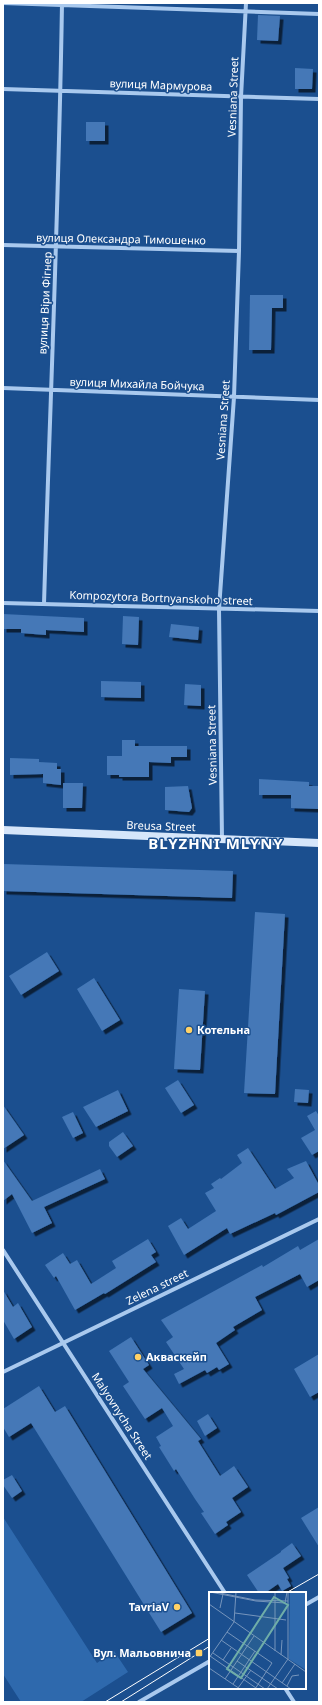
<svg xmlns="http://www.w3.org/2000/svg" width="322" height="1705" font-family="'Noto Sans',sans-serif">
<defs>
<filter id="shadow"><feDropShadow dx="3.5" dy="3.5" stdDeviation="0" flood-color="#0009"/></filter>
</defs>
<rect width="100%" height="100%" fill="#1b4f8f"/>
<path fill="#2e69ad" d="M3 1517 97 1663 114 1651 128 1672 81 1702H21L3 1674Z"/>
<path fill="#4478b7" filter="url(#shadow)" d="M258 15 280 16 278 41 257 40Z
M295 68 313 69 312 89H295Z
M86 122H105V141H86Z
M250 295H283V308H272L271 350H249Z
M3 614 84 618V632L46 630V635L21 633V629H3Z
M123 616 139 617 138 645 122 644Z
M171 624 199 627 198 640 169 637Z
M101 681 141 682V698L101 697Z
M185 684 201 685V706L184 705Z
M122 740H135V746H187V757H171V763L149 762V777H119V775H107V756H122Z
M10 758 39 759V762L57 763V769H61V785L43 783V774L10 775Z
M259 779 309 782V786H319V809L291 808V795H259Z
M63 783H83L82 808H63Z
M188 786 192 808 189 812 165 810V787Z
M3 864 233 871 232 898 3 891Z
M255 912 285 914 275 1094 244 1093Z
M47 952 59 971 21 995 9 976Z
M94 978 120 1020 102 1031 77 989Z
M179 989 205 991 200 1070 174 1069Z
M178 1080 194 1105 181 1113 165 1088Z
M295 1089 309 1090 308 1103 294 1102Z
M118 1090 128 1111 96 1127 83 1107Z
M3 1105 24 1135 3 1149Z
M316 1111 319 1116V1151L312 1155 301 1138 315 1130 307 1116Z
M73 1112 83 1133 73 1138 62 1117Z
M123 1132 133 1146 117 1157 109 1146V1142Z
M248 1148 275 1189 294 1178 287 1169 306 1161 319 1185V1192L276 1215 275 1213 230 1234 227 1228 184 1255 168 1226 181 1218 188 1229 216 1211 205 1193 214 1188 211 1184 220 1178 221 1179 242 1163 237 1155Z
M3 1160 32 1201 100 1169 105 1179 44 1207 52 1223 32 1233 12 1194 3 1201Z
M148 1239 156 1252 151 1255 156 1262 105 1294 104 1293 75 1310 56 1276 54 1278 45 1265 63 1253 70 1264 77 1260 91 1284 116 1268 112 1261Z
M319 1239V1280L307 1287 300 1274 255 1297 262 1310 233 1327 235 1330 216 1343 229 1364 219 1370 217 1367 207 1373 205 1370 179 1384 174 1374 184 1369 166 1342 173 1337 161 1320 262 1265 263 1267 298 1246 300 1250Z
M3 1290 13 1307 18 1303 32 1327 14 1339 3 1320Z
M131 1337 149 1365 143 1369 201 1439 198 1441 220 1476 234 1466 248 1487 232 1498 241 1512 226 1522 228 1525 215 1534 201 1513 204 1512 195 1499 176 1469 174 1471 159 1447 161 1446 156 1437 173 1426 162 1408 145 1419 123 1386 129 1382 109 1351Z
M319 1354V1392L310 1397 294 1369Z
M39 1386 55 1412 65 1406 192 1613 161 1632 31 1423 9 1437 3 1427V1409Z
M208 1414 217 1428 205 1436 197 1421Z
M12 1475 22 1491 12 1498 3 1485V1480Z
M319 1507V1547L301 1518Z
M292 1543 301 1556 283 1568 289 1578 287 1579 291 1586 282 1591 278 1584 265 1593H259L247 1575 281 1552V1551Z"/>
<g fill="none" stroke-linecap="round" stroke-linejoin="round">
<path stroke="#a9c9ee" stroke-width="4" d="M3 3 319 14
M3 89 319 99
M3 245 239 251
M3 388 319 400
M3 603 319 611
M44 604C50 403 59 203 62 3
M222 839 219 609 234 397 239 251 241 97 246 3
M3 1250 225 1593
M3 1372 319 1219
M305 1605 319 1597
M285 1688 294 1702
M139 1702 210 1661"/>
<path stroke="#d6e6fa" stroke-width="8" d="M3 830 319 843"/>
<path stroke="#fff" stroke-width="1" d="M286 1593 319 1574
M105 1702 210 1638
M121 1702 210 1646"/>
</g>
<g fill="#ffd166" stroke="#1b4f8f" stroke-width="1.5">
<circle cx="189" cy="1030" r="4"/>
<circle cx="138" cy="1357" r="4"/>
<circle cx="177" cy="1607" r="4"/>
<rect x="195" y="1649" width="8" height="8" rx="2"/>
</g>
<g text-anchor="middle" stroke-width="3" stroke-linejoin="round" paint-order="stroke">
<g font-size="11" fill="#fff" stroke="#1b4f8f">
<text transform="translate(161 85) rotate(2)" y="4">вулиця Мармурова</text>
<text transform="translate(233 97) rotate(-88)" y="4">Vesniana Street</text>
<text transform="translate(121 239) rotate(1)" y="4">вулиця Олександра Тимошенко</text>
<text transform="translate(45 303) rotate(-87)" y="4">вулиця Віри Фігнер</text>
<text transform="translate(137 384) rotate(2)" y="4">вулиця Михайла Бойчука</text>
<text transform="translate(223 420) rotate(-86)" y="4">Vesniana Street</text>
<text transform="translate(161 598) rotate(2)" y="4">Kompozytora Bortnyanskoho street</text>
<text transform="translate(212 745) rotate(-91)" y="4">Vesniana Street</text>
<text transform="translate(161 826) rotate(2)" y="4">Breusa Street</text>
<text transform="translate(157 1287) rotate(-26)" y="4">Zelena street</text>
<text transform="translate(122 1416) rotate(57)" y="4">Malyovnycha Street</text>
</g>
<g font-size="11" font-weight="bold" fill="#fff" stroke="#1b4f8f" text-anchor="start">
<text x="197" y="1034">Котельна</text>
<text x="146" y="1361">Акваскейп</text>
<text x="169" y="1611" text-anchor="end">TavriaV</text>
<text x="191" y="1657" text-anchor="end">Вул. Мальовнича</text>
</g>
<g font-size="15" font-weight="bold" letter-spacing="1" fill="#fff" stroke="#1b4f8f">
<text x="216" y="849">BLYZHNI MLYNY</text>
</g>
</g>
<g transform="translate(209 1592)">
<rect width="97" height="97" fill="#1b4f8f"/>
<path d="M81 0H97V78L80 67Z" fill="#2e69ad"/>
<path fill="none" stroke="#7695bc" stroke-width="1" d="M1 0 47 9 76 11 78 0M6 0 46 8 79 9M0 12 97 80M11 16 14 2M26 21 77 28M18 40 63 71 46 97M12 48 82 97M66 59V0M4 61 56 97M72 63 73 48M1 64 47 96M0 66 25 30 27 0M14 68 22 56M28 69 69 97M0 76 31 97M16 87 45 44M73 91 86 72M24 92 46 59M78 94 83 84 90 83M29 96 42 78M58 97 79 67V0"/>
<path fill="#6fada8" fill-opacity="0.15" stroke="#6fada8" stroke-width="2" d="M65 5 79 13 32 86 18 77Z"/>
<rect width="97" height="97" fill="none" stroke="#fff" stroke-width="2"/>
</g>
<rect width="322" height="1705" fill="none" stroke="#ffffff" stroke-width="8"/>
</svg>
